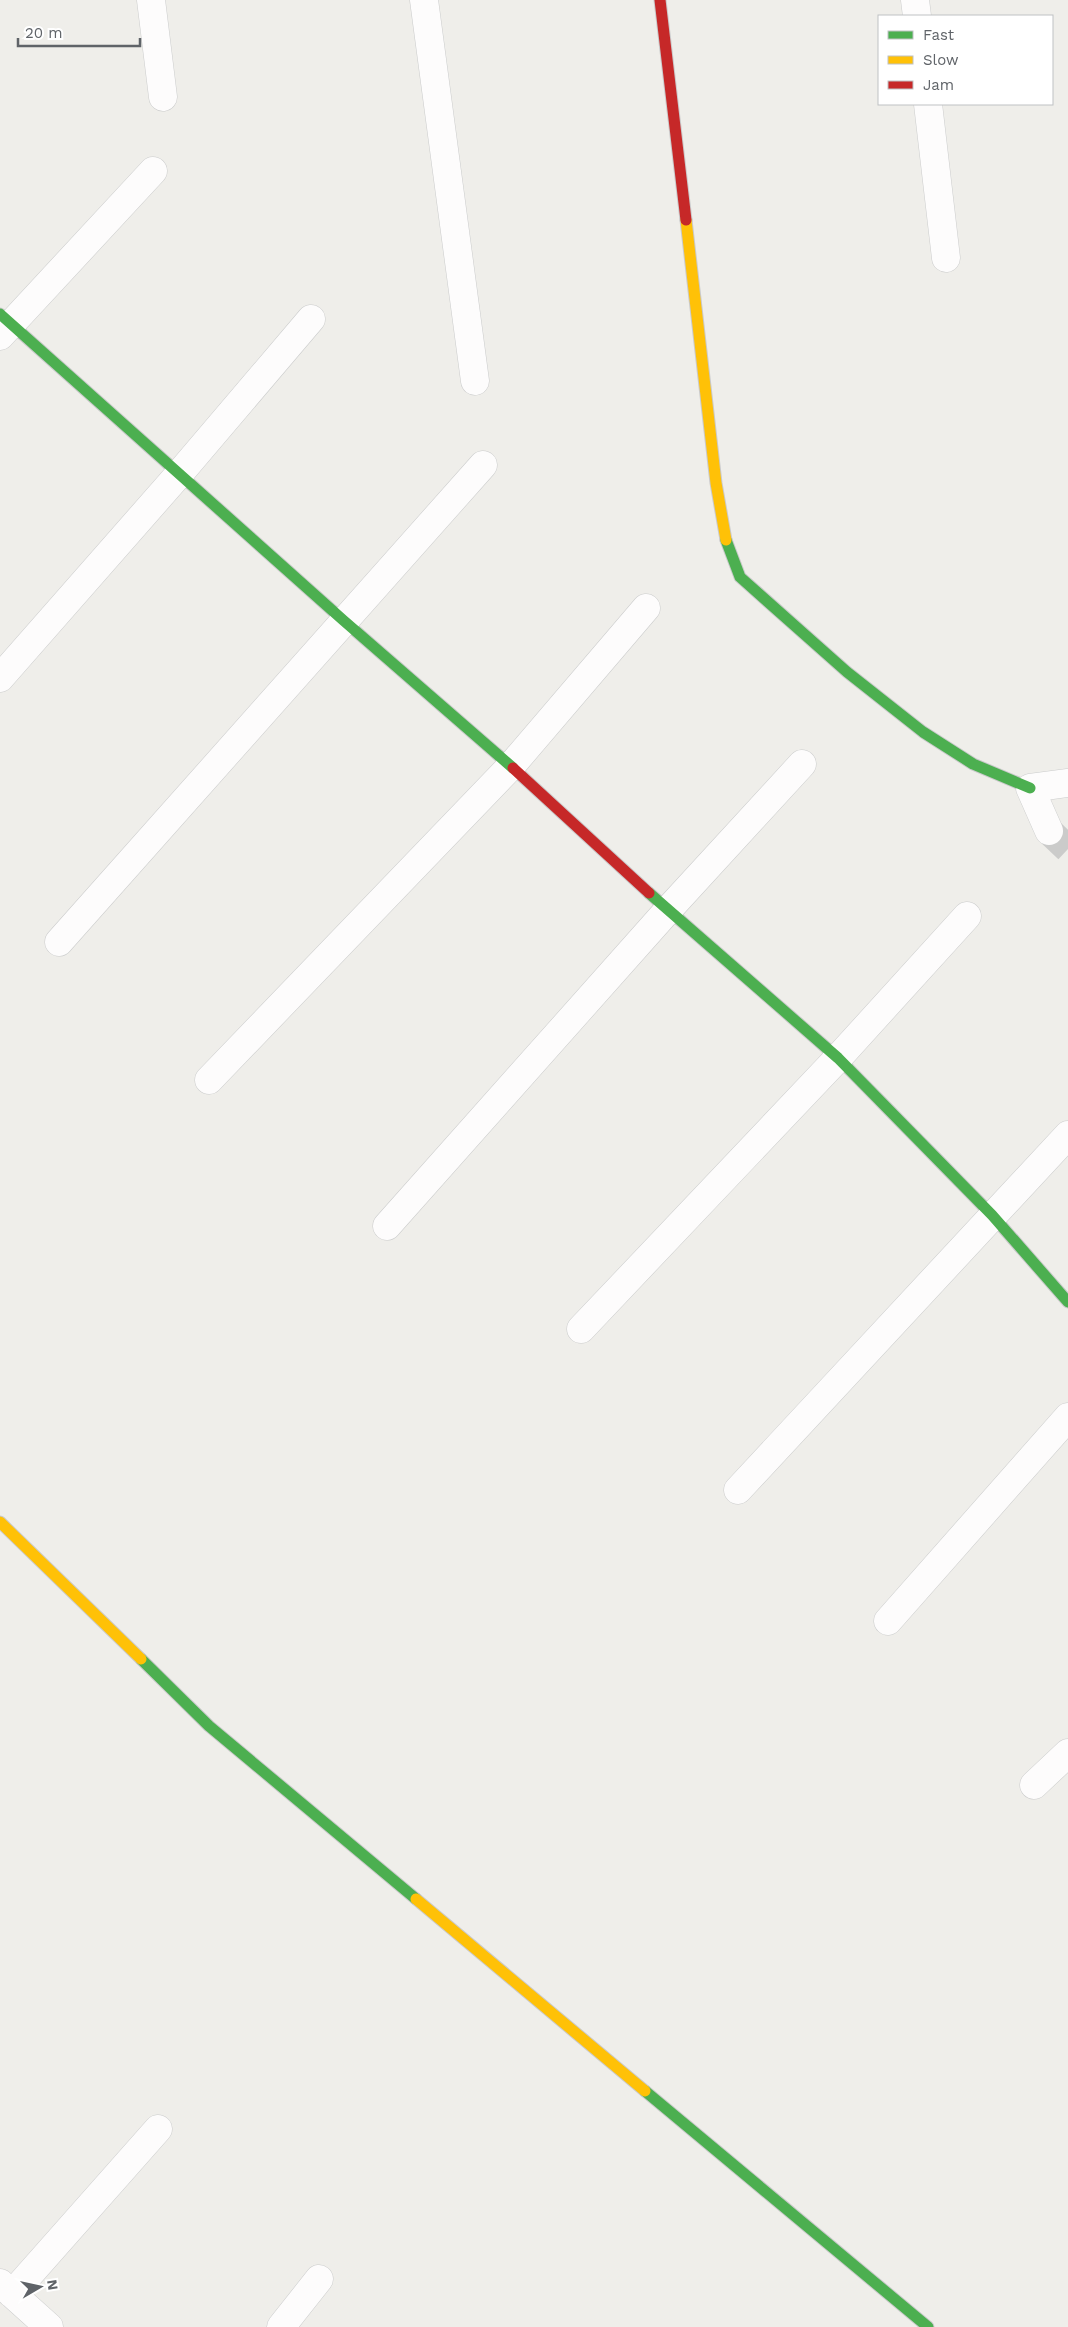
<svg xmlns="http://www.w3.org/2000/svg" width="1068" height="2327" font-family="'Work Sans',sans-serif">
<rect width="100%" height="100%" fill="#efeeea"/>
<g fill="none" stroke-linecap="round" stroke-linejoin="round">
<path stroke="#cbcbca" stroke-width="28" stroke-dasharray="28 14" stroke-linecap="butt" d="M1049 831 1068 849"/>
<defs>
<path id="street" d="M151 0 163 97
M424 0 475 381
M915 0 917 16
M928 104 946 258
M0 336 153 171
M0 678 180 473 311 319
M1049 831 1030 788 1068 783
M59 942 483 465
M209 1080 511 766 646 608
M387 1226 668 910 802 764
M581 1329 838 1058 967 916
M738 1490 1068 1135
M888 1621 1068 1417
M1034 1785 1068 1753
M0 2283 49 2327
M12 2294 158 2129
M281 2327 319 2279"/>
<path id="fast" d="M0 314 343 620 513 768
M726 540 740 577 847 672 923 732 973 764 1030 788
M649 893 838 1058 992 1215 1068 1302
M141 1659 209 1726 416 1899
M645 2091 928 2327"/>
<path id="slow" d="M686 220 716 483 726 540
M0 1522 141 1659
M416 1899 645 2091"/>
<path id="jam" d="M660 0 686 220
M513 768 649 893"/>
</defs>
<use href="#street" stroke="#cbcccc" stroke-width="29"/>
<use href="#fast" stroke="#cacacb" stroke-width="13"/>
<use href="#slow" stroke="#cacacb" stroke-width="13"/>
<use href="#jam" stroke="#cacacb" stroke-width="13"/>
<use href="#street" stroke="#fdfcfc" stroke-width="28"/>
<use href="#fast" stroke="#4caf50" stroke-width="11"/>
<use href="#slow" stroke="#ffc107" stroke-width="11"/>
<use href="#jam" stroke="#c62828" stroke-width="11"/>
</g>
<rect x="878" y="15" width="175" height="90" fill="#ffffff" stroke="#bfc1c3"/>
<rect x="888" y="31" width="25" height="8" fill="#4caf50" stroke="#bfc1c3"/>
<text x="923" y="40" font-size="15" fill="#5f6368">Fast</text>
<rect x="888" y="56" width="25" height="8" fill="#ffc107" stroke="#bfc1c3"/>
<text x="923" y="65" font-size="15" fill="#5f6368">Slow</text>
<rect x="888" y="81" width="25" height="8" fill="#c62828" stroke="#bfc1c3"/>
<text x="923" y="90" font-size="15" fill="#5f6368">Jam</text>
<g transform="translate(40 2287) rotate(81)" stroke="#ffffff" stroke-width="4" paint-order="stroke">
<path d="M0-4L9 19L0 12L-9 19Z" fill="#5f6368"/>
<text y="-8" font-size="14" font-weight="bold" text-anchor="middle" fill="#5f6368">N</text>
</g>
<path d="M18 38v8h122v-8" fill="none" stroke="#5f6368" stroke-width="2.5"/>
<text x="25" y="38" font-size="15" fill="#5f6368" stroke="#ffffff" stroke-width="4" paint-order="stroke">20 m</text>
</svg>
